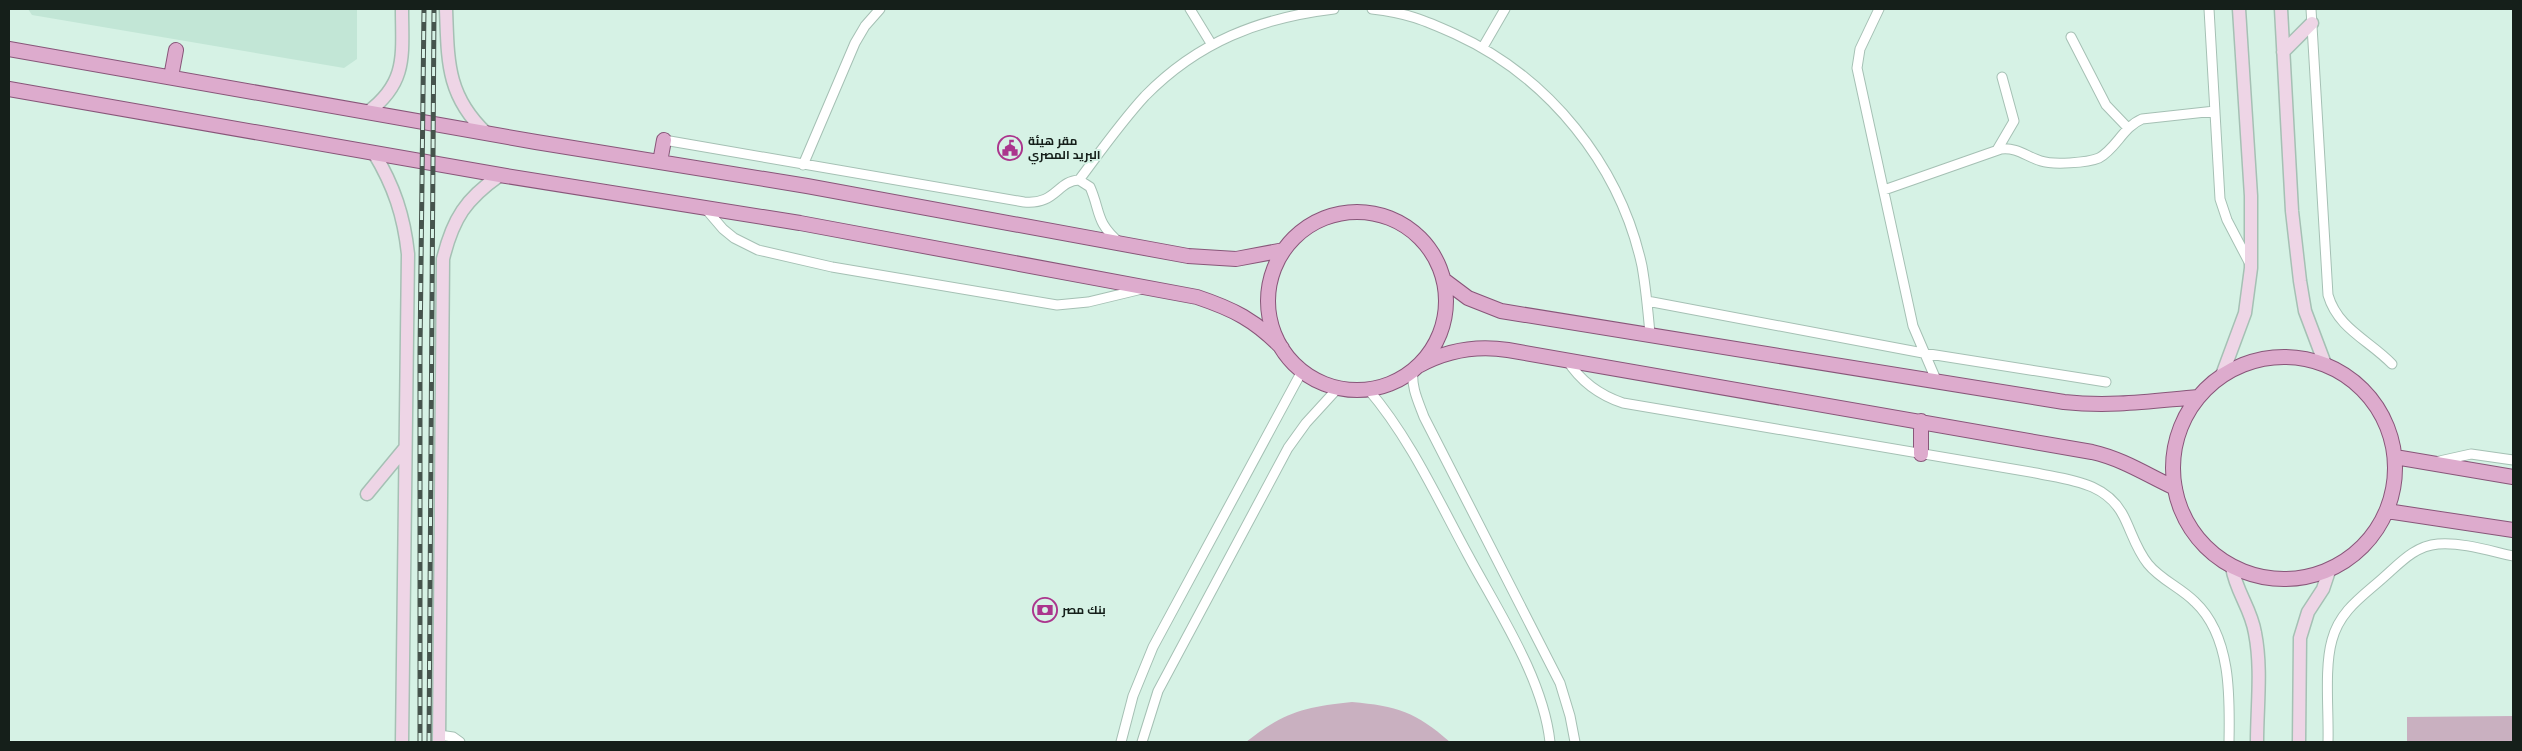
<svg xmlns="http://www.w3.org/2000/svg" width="2522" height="751" font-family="'Roboto Serif',Cairo,serif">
<rect width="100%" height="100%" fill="#d6f2e5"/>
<path fill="#c2e6d6" d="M28 9H357V59L344 68 32 15Z"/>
<path fill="#c9b0c0" d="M1352 702C1397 706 1416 712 1450 742H1246C1284 712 1304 707 1352 702Z
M2513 716V742H2407V717Z"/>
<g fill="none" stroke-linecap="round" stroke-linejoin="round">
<defs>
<path id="street" d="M1190 9 1212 45
M1372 9C1407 13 1424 20 1455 34 1549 77 1620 165 1642 266 1646 289 1648 311 1650 334
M1879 9 1860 49 1857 68 1913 326 1937 382
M2209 9 2220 199 2227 220 2250 264
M2311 9 2328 295C2338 329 2369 340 2392 364
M2071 37 2106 105 2128 128
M1483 47 1505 9
M664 140 1024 202C1056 205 1057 181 1079 180L1090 187C1101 212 1095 222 1120 243
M1997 150 2014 121 2002 77
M803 165 855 43 865 26 880 9
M1079 180C1100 152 1121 122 1145 96 1198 42 1259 18 1334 9
M1884 190 2001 149C2017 147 2027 157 2041 161 2053 165 2087 163 2099 158 2116 149 2123 127 2142 119L2215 111
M705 208 723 229 734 238 758 250 832 267 1057 305 1088 302 1142 289
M1647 301 1923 353 2106 382
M1567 360C1581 382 1599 395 1623 403L2036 473C2069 480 2107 482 2124 517 2132 533 2136 549 2148 564 2161 580 2180 587 2195 602 2231 636 2230 696 2229 742
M1413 370C1411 387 1418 401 1424 417L1560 683 1570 716 1575 742
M1368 389C1410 438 1437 498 1468 555 1498 611 1543 678 1550 742
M2435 462 2471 454 2513 460
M439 735 453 737 460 742
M1121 742 1133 696 1153 647 1302 371
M1142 742 1158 691 1288 448 1306 423 1338 388
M2328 742C2329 712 2324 668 2332 640 2340 610 2363 596 2384 577 2401 562 2415 546 2438 544 2462 542 2490 551 2513 556"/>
<path id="secondary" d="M446 9C448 60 446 95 486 133
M2281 9 2292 211 2300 281 2305 311 2325 364
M2283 52 2312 23
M368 112C408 82 402 54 402 9
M374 153C394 186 404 216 408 254L402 742
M2222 375 2245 313 2251 268V196L2239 9
M367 494 405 448
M2232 567C2236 592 2251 608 2255 633 2262 668 2257 707 2257 742
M439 742 443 259C453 218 466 199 500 175
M2299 742 2300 638 2308 612 2323 589 2329 571"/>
<path id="primary" d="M9 49 536 142 807 186 1188 256 1236 259 1284 250
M171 77 176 50
M9 89 500 175 800 223 1197 297C1233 309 1255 320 1282 348
M660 162 664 140
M1268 301a89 89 0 1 1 178 0a89 89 0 1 1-178 0Z
M1444 280 1468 298 1501 311 2064 402C2112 407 2151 401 2198 397
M2173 468a111 111 0 1 1 222 0a111 111 0 1 1-222 0Z
M1418 366C1447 350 1476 345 1508 350L2092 452C2123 459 2147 475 2175 488
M1921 454V421
M2395 457 2513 477
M2387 511 2513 530"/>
</defs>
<use href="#street" stroke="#a5c0b4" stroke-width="11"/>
<use href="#secondary" stroke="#a5c0b4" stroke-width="15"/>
<use href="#primary" stroke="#885679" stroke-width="16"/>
<use href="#street" stroke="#fff" stroke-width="9"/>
<use href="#secondary" stroke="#eed5e6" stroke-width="12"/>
<use href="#primary" stroke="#ddabcd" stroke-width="14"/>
<defs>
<path id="rail" d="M420 742V352L424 9
M429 742 434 9"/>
</defs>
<use href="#rail" stroke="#46544d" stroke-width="5"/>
<use href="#rail" stroke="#d6f2e5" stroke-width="3" stroke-dasharray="9" stroke-linecap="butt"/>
</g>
<defs>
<symbol id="civic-ring" viewBox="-11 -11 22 22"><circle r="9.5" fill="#d6f2e5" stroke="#ab358d" stroke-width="1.5"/><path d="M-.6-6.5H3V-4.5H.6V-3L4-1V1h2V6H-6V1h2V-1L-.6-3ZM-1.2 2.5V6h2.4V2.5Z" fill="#ab358d"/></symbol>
<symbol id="bank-ring" viewBox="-11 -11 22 22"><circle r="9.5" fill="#d6f2e5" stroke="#ab358d" stroke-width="1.5"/><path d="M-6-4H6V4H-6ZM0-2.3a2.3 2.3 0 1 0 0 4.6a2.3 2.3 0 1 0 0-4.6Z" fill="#ab358d"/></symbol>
</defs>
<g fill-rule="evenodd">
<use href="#civic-ring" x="996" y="134" width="28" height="28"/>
<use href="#bank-ring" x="1031" y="596" width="28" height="28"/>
</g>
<g text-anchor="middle" stroke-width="4" stroke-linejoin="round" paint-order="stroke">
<g font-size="12" font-weight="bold" fill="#151f1a" stroke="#d6f2e5" text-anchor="start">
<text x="1028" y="145">مقر هيئة<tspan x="1028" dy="14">البريد المصري</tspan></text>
<text x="1062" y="614">بنك مصر</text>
</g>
</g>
<rect width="2522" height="751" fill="none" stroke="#151f1a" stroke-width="20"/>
</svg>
